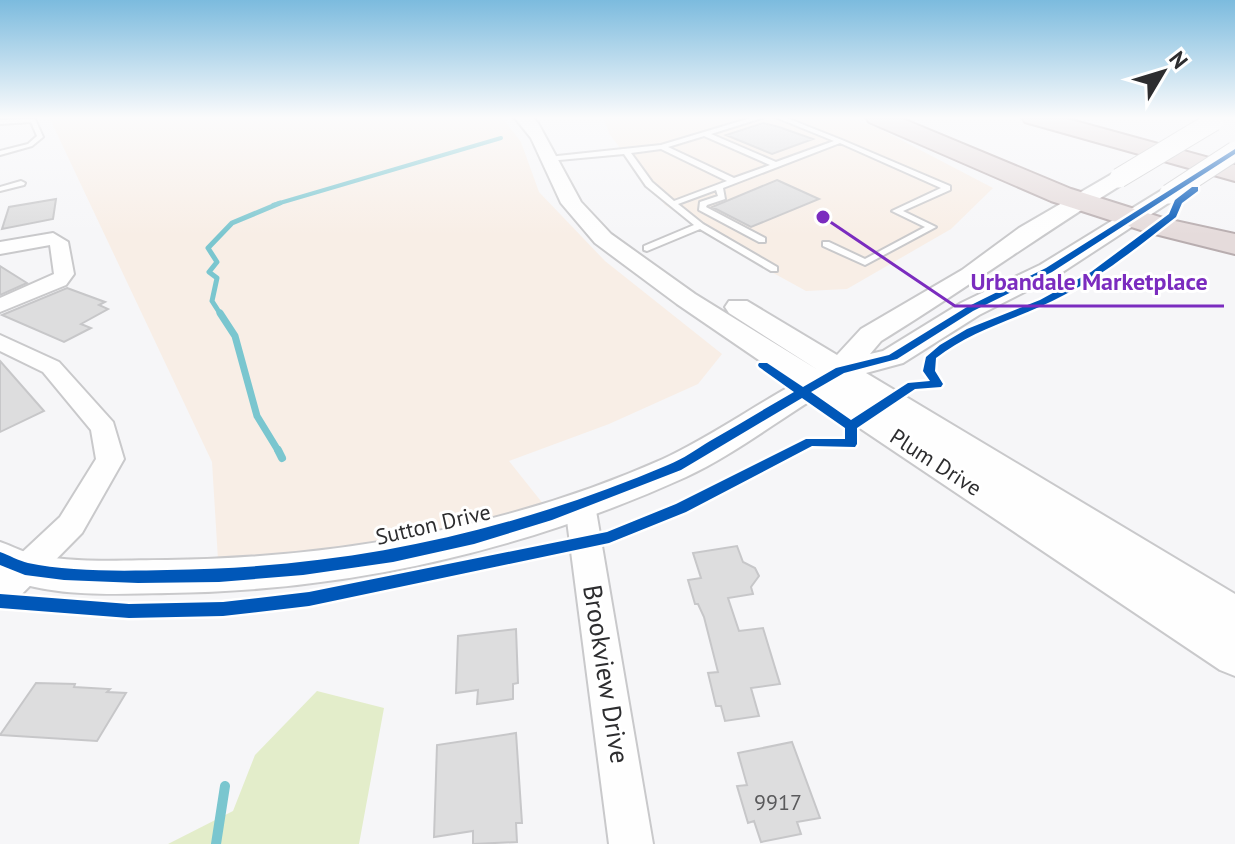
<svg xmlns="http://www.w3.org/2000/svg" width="1235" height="844" font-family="'PT Sans',sans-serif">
<rect width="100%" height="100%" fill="#f6f6f8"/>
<path fill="#f8eee6" d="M49 117H502L521 142 539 192 605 261 722 354 698 384 609 424 509 461 552 515 219 576 212 462Z
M603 117H847L880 129 993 188 951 229 847 289 806 291 746 258 665 205 610 135Z"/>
<path fill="#e3edca" d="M317 691 384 708 359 844H168L233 811 255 755Z"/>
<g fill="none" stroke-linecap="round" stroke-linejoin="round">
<path stroke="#7ac6cf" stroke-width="4" d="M273 205 501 138"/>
<path stroke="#7ac6cf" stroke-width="5" d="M221 315 212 301 217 278 209 272 217 262 208 248 232 223 280 203"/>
<path stroke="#7ac6cf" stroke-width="7" d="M220 313 235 336 257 416 279 452"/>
<path stroke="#7ac6cf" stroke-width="8" d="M278 450 282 458"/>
<path stroke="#7ac6cf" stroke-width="10" d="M216 844 225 786"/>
</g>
<path fill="#ddddde" stroke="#c7c7c9" stroke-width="2" d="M763 123 779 127 813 139 772 154 726 135Z
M777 180 819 199 751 227 712 207Z
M56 199 53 219 2 229 9 207Z
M0 266 27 283 0 295Z
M67 288 105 302 99 305 108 309 81 324 91 328 64 342 2 315Z
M0 361 44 411 0 432Z
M737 546 743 562 755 568 759 576 751 587 753 594 728 598 739 631 763 628 780 684 751 688 759 716 725 721 721 706H716L708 673 718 672 704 617 698 604H695L688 580 701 578 693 553Z
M516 629 518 683 513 684V699L477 704 478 690 456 693 458 636Z
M36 683 75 684 74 687 110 689 107 692 126 693 97 741 0 735Z
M516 733 522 823H516L517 842 473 844V831L434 837 437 745Z
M792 742 820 818 797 822 801 834 761 842 754 821 748 823 737 786 747 785 738 753Z"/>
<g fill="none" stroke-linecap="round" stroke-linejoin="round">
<defs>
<path id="service" d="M754 117H765L711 134 776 162 834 141 775 117H784L842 140 950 186V190L903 211 936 227 865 265 823 246V242H829L865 259 925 227 892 211 941 188 840 143 723 188 725 199 707 205 706 207 765 238V242H759L699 210 700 202 718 196 716 190 678 204 703 224 777 267V271H771L700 229 647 251 644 250V246L694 225 646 186 624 154 548 161 544 159 548 157 661 145ZM704 136 770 165 734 178 668 147ZM661 149 727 181 674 201 652 182 631 153Z
M35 119 43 137 32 146 0 155V151L28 144 37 136 31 122 0 124V120Z
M21 181 25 183 24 185 0 191V187Z"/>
<path id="minor" d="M53 233 68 242 74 274 66 285 0 312V298L54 274 50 245 0 254V242Z
M0 335 59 362 113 422 124 459 82 533 12 604 0 608V573L60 517 96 459 91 430 43 372 0 351Z
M580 494 590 497 595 505 653 844H609L565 505 570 497Z"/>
<path id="tertiary" d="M514 117H532L538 123 581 202 611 234 695 294 818 370 729 313 725 307 729 301H747L837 355 861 329 962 270 1019 228 1112 174H1126L1129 178 1126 182C1043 233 964 290 881 341L870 354 883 351 961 303 1040 265 1162 190H1176L1179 194 1176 198 1058 275 979 315 903 363 866 373 1235 594V676L1220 670 815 398C773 424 731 456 686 477 523 551 347 591 168 593 114 594 50 598 0 576V542C9 545 19 550 28 553 68 564 126 560 167 560 336 558 508 528 663 459 708 438 751 408 794 384L677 304 595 243 561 203 531 138Z"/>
<path id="motorway" d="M866 117H898L1071 189 1166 219 1235 234V254L1147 232 1051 201 869 122Z
M1022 117H1060L1235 165V181L1025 122Z"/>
</defs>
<use href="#service" stroke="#c9c9cb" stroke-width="4"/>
<use href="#minor" stroke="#c9c9cb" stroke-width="4"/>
<use href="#tertiary" stroke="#c9c9cb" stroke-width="4"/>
<use href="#motorway" stroke="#b8adaf" stroke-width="4"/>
<use href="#service" fill="#fefefe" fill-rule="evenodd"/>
<use href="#minor" fill="#fefefe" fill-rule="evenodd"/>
<use href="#tertiary" fill="#fefefe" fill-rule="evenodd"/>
<use href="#motorway" fill="#e5dbdb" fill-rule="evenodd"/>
<defs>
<path id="tertiary-bridge" d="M1119 178 1214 121
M1169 194 1235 151"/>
</defs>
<use href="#tertiary-bridge" stroke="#c9c9cb" stroke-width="21" stroke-linecap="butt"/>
<use href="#tertiary-bridge" stroke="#fefefe" stroke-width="19"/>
<defs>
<path id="cycleway" d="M1235 149V154L1052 272 973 311 897 359 844 373 811 392 851 420 908 383 930 381 923 371 926 357 940 345 967 329 1040 300 1091 272 1169 214 1175 200 1192 187H1198V191L1182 203 1176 217C1140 245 1105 274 1064 295 1022 318 974 328 936 358L935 371 943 384 941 387 915 389 857 428V444L855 447 812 446 686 512 609 543 309 606 223 616 129 618 0 608V594L129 604 223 602 309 592 607 532 676 504 806 439H845V428L802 398 681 470 552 520 474 544 393 562 303 575 219 582 138 583 64 580 25 575 0 565V552C9 555 19 561 28 563 68 572 126 571 167 570 345 568 505 534 668 465 683 459 697 449 710 441 738 425 766 408 794 392L759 367 758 365 759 363H767L803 387 836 368 889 355 967 307 1046 268Z"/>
</defs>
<use href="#cycleway" stroke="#fff" stroke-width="5"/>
<use href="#cycleway" fill="#0057b8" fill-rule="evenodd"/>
</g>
<linearGradient id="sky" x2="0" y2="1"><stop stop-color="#7cbbde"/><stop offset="0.5" stop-color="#fbfbfc"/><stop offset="1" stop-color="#fbfbfc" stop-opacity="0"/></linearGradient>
<rect width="1235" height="235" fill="url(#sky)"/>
<g text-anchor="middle" stroke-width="6" stroke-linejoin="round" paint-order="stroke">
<g font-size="22" fill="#2d2d2f" stroke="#fff">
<text transform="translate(936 462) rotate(33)" y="8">Plum Drive</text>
<text transform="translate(433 524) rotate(-13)" y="8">Sutton Drive</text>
</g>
<g font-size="22" fill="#5a5a5c">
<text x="778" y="810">9917</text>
</g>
<g font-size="26" fill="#2d2d2f" stroke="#fff">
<text transform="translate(606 674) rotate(81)" y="9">Brookview Drive</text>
</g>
</g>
<path fill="none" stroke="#7b2cbf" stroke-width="3" d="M823 217L955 306H1224"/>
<circle fill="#7b2cbf" stroke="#fff" stroke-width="3" cx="823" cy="217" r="8"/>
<g font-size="24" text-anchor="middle" font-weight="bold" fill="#7b2cbf" stroke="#fff" stroke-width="6" stroke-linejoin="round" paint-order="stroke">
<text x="1089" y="290">Urbandale Marketplace</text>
</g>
<g transform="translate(1163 72) rotate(52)" stroke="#ffffff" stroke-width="6" paint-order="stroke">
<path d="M0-6L14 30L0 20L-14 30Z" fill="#2d2d2f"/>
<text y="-12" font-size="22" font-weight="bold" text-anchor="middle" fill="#2d2d2f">N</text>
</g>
</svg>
